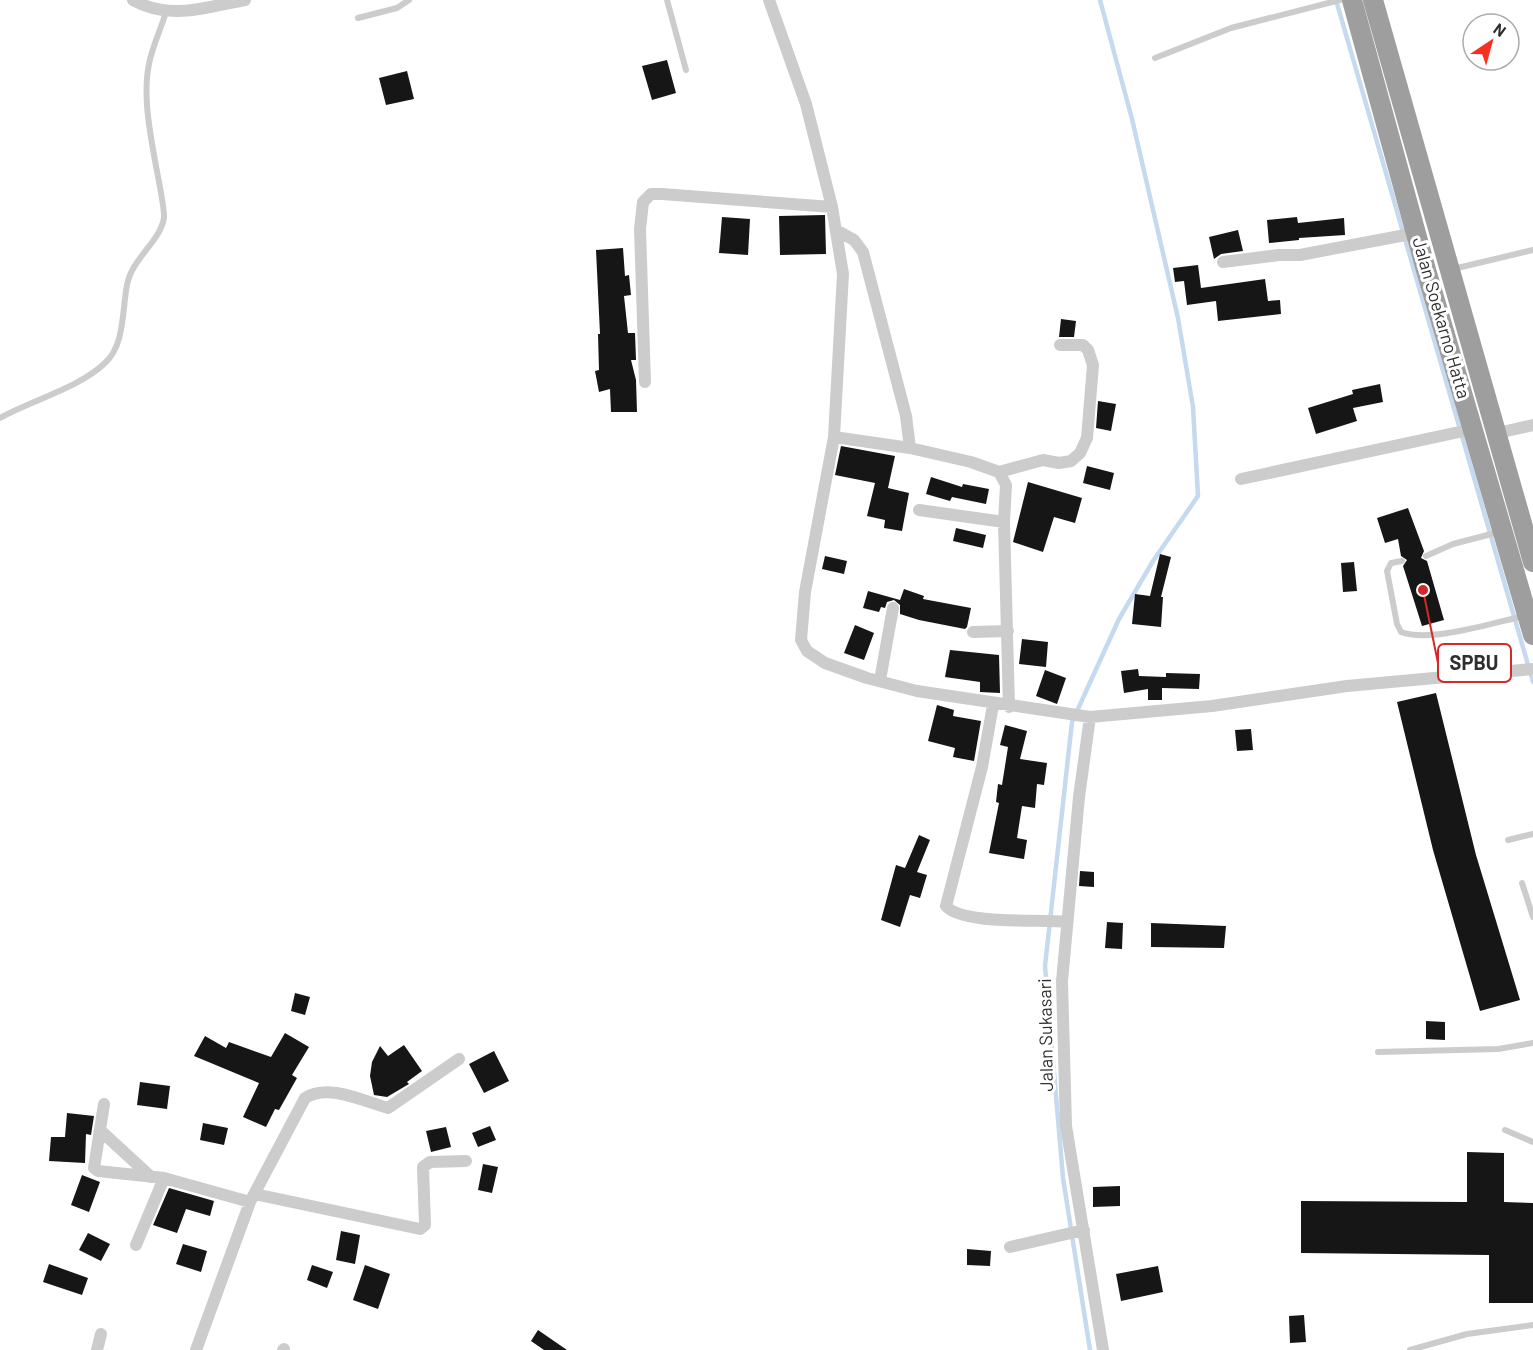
<svg xmlns="http://www.w3.org/2000/svg" width="1533" height="1350" font-family="Barlow,sans-serif">
<rect width="100%" height="100%" fill="#fff"/>
<g fill="none" stroke-linecap="round" stroke-linejoin="round">
<path stroke="#c5d9ef" stroke-width="4.5" d="M1336 0 1533 682
M1090 1350 1063 1178 1045 966 1072 722 1119 619 1153 561 1198 496 1193 407 1178 318 1132 119 1100 0"/>
</g>
<path fill="#161616" d="M667 60 676 93 652 100 642 66Z
M407 71 414 99 386 105 379 78Z
M825 215 826 254 780 255 779 216Z
M722 217 750 219 748 255 719 253Z
M1297 217 1298 223 1344 218 1345 235 1299 238V240L1269 243 1267 220Z
M1238 230 1243 251 1221 254 1214 259 1209 237Z
M623 248 625 276 629 275 631 295 624 296 628 333H635L636 360H631L636 380 637 412H611L610 389 599 392 595 371 599 370 598 334H600L596 250Z
M1198 265 1201 288 1265 279 1268 301 1280 300 1281 314 1218 321 1216 301 1187 305 1184 281 1175 282 1173 268Z
M1061 319 1076 321 1074 337H1059Z
M1380 384 1383 402 1353 408 1357 421 1316 434 1308 408 1353 394 1352 390Z
M1098 401 1116 404 1111 431 1096 428Z
M841 446 895 456 888 488 909 493 902 531 884 528 885 520 867 516 875 483 835 475Z
M1087 466 1114 473 1110 490 1083 483Z
M931 477 962 487 963 484 989 489 986 504 952 497 950 501 926 494Z
M1028 482 1082 498 1075 523 1054 517 1043 552 1013 542Z
M1408 508 1424 551 1421 558 1427 561 1444 620 1422 626 1403 566 1407 560 1401 556 1398 539 1385 543 1377 518Z
M956 528 986 535 983 548 953 541Z
M1160 554 1171 557 1161 597H1163L1161 627 1132 624 1135 594 1150 596Z
M825 556 847 561 844 574 822 569Z
M1354 562 1357 591 1343 592 1341 563Z
M904 589 924 596 923 599 971 608 967 627 965 629 919 620 900 614V605L894 600 887 602 885 608 881 607 879 612 863 608 868 591 900 600Z
M855 625 874 633 864 660 844 653Z
M1022 639 1048 642 1046 667 1019 664Z
M950 650 999 655 1000 693 980 692V682L945 677Z
M1138 669 1139 676 1166 677V673L1200 674 1199 689 1162 688V700H1148V689L1124 693 1121 671Z
M1045 670 1066 678 1057 704 1036 696Z
M1436 693 1476 855 1520 1000 1480 1011 1433 850 1397 702Z
M937 705 954 710 953 716 981 721 974 761 953 757 955 748 928 741Z
M1005 725 1027 731 1020 759 1047 763 1044 785 1037 784 1035 808 1022 806 1017 838 1027 840 1024 859 989 853 999 803 996 802 998 784 1002 785 1008 747 1000 745Z
M1251 729 1253 750 1237 751 1235 730Z
M919 835 930 840 917 872 927 875 920 898 910 895 900 927 881 920 896 865 905 868Z
M1080 871 1094 872V887L1079 886Z
M1107 922 1123 923 1122 949 1105 948Z
M1151 923 1226 926 1224 948 1151 947Z
M295 993 310 997 305 1015 291 1011Z
M1426 1021 1445 1022V1040L1426 1039Z
M285 1033 309 1047 292 1075 297 1078 279 1110 275 1109 266 1127 243 1117 259 1083 194 1056 205 1036 226 1048 229 1042 271 1057Z
M404 1045 422 1071 407 1082 409 1084 387 1097 374 1095 370 1076 372 1062 380 1046 388 1056Z
M494 1051 509 1081 484 1093 469 1064Z
M140 1082 170 1086 167 1109 137 1105Z
M67 1113 94 1116 91 1135 86 1134 85 1163 49 1161 51 1137H65Z
M203 1123 228 1128 224 1145 200 1140Z
M490 1126 496 1140 478 1147 472 1133Z
M446 1127 451 1147 431 1152 426 1131Z
M1467 1152 1504 1153V1202L1533 1203V1303H1489V1255L1301 1253V1201L1467 1202Z
M483 1164 498 1167 492 1193 478 1190Z
M82 1175 100 1182 89 1212 71 1205Z
M1120 1186V1206L1093 1207V1187Z
M169 1188 214 1201 210 1216 186 1209 177 1233 153 1225Z
M341 1231 360 1235 355 1264 336 1260Z
M88 1233 110 1244 101 1261 79 1250Z
M183 1244 207 1251 201 1272 176 1264Z
M967 1249 991 1251 990 1266 967 1265Z
M49 1264 88 1278 82 1295 43 1282Z
M312 1265 333 1272 327 1288 307 1280Z
M365 1265 390 1274 378 1309 353 1300Z
M1158 1266 1163 1292 1121 1301 1116 1274Z
M1304 1315 1306 1342 1290 1343 1289 1316Z
M538 1330 567 1350H544L531 1341Z"/>
<g fill="none" stroke-linecap="round" stroke-linejoin="round">
<path stroke="#ccc" stroke-width="6" d="M667 0 686 70
M358 18 397 8 409 0
M1155 58 1231 28 1340 0
M1453 269 1533 250
M0 418C32 400 79 388 105 363 125 345 122 310 127 285 132 258 160 242 164 218 165 208 156 168 154 155 149 127 143 93 149 64 152 47 161 29 166 12
M1426 556 1453 544 1499 532
M1402 561 1391 563 1387 571 1397 624 1401 632C1430 643 1492 623 1524 616
M1508 840 1533 834
M1522 883 1533 917
M1378 1052 1498 1049 1533 1043
M1505 1130 1533 1142
M1410 1350 1467 1334 1533 1325"/>
<path stroke="#ccc" stroke-width="12" d="M133 0C170 21 206 7 245 0
M769 0 806 104 832 207 843 274 834 437 805 592 801 640 807 651 825 663 867 678 917 691 1090 717 1212 706 1347 686 1533 669
M836 230 854 240 863 252 906 416 910 448 971 462 999 472 1043 460 1059 463 1071 461 1080 453 1087 438 1093 365 1088 350 1083 345H1060
M1223 262 1279 255H1300L1416 233
M645 382 640 229 643 202 651 194H662L832 207
M1498 433 1533 425
M834 437 910 448
M999 472 1006 485 1004 522 1009 707
M1241 479 1473 429
M919 510 1004 522
M973 632 1008 631
M880 680 893 608
M993 705 982 767 946 906C962 925 1040 919 1066 922
M1090 717 1079 797 1062 981 1066 1126 1103 1350
M104 1104 94 1168 98 1171 164 1178 250 1202
M101 1131 151 1177
M255 1194 420 1229 425 1225 423 1167 430 1162 466 1161
M136 1245 164 1178
M1010 1247 1084 1230
M97 1350 101 1334
M196 1350 250 1202 305 1098C328 1083 363 1101 388 1108L459 1059
M283 1350 284 1349"/>
<path stroke="#9e9e9e" stroke-width="20" d="M1352 0 1426 270 1533 635
M1373 0 1533 562"/>
</g>
<g text-anchor="middle" stroke-width="6" stroke-linejoin="round" paint-order="stroke">
<g font-size="18" fill="#2f2f2f" stroke="#fff">
<text transform="translate(1441 318) rotate(74)" y="6">Jalan Soekarno Hatta</text>
<text transform="translate(1046 1035) rotate(-91)" y="6">Jalan Sukasari</text>
</g>
</g>
<path fill="none" stroke="#d62828" stroke-width="2" d="M1423 590L1438 663"/>
<circle fill="#d62828" stroke="#fff" stroke-width="2" cx="1423" cy="590" r="6"/>
<rect fill="#fff" stroke="#d62828" stroke-width="2" x="1438" y="644" width="73" height="38" rx="6"/>
<g font-size="20" text-anchor="middle" font-weight="bold" fill="#2f2f2f">
<text x="1474" y="670">SPBU</text>
</g>
<g transform="translate(1491 42) rotate(36)"><circle r="28" fill="#ffffff" stroke="#acacac" stroke-width="1.5"/>
<path d="M0-4.5L10 22L0 15L-10 22Z" fill="#f73020"/>
<text y="-9" font-size="16" font-weight="bold" text-anchor="middle" fill="#2f2f2f">N</text>
</g>
</svg>
